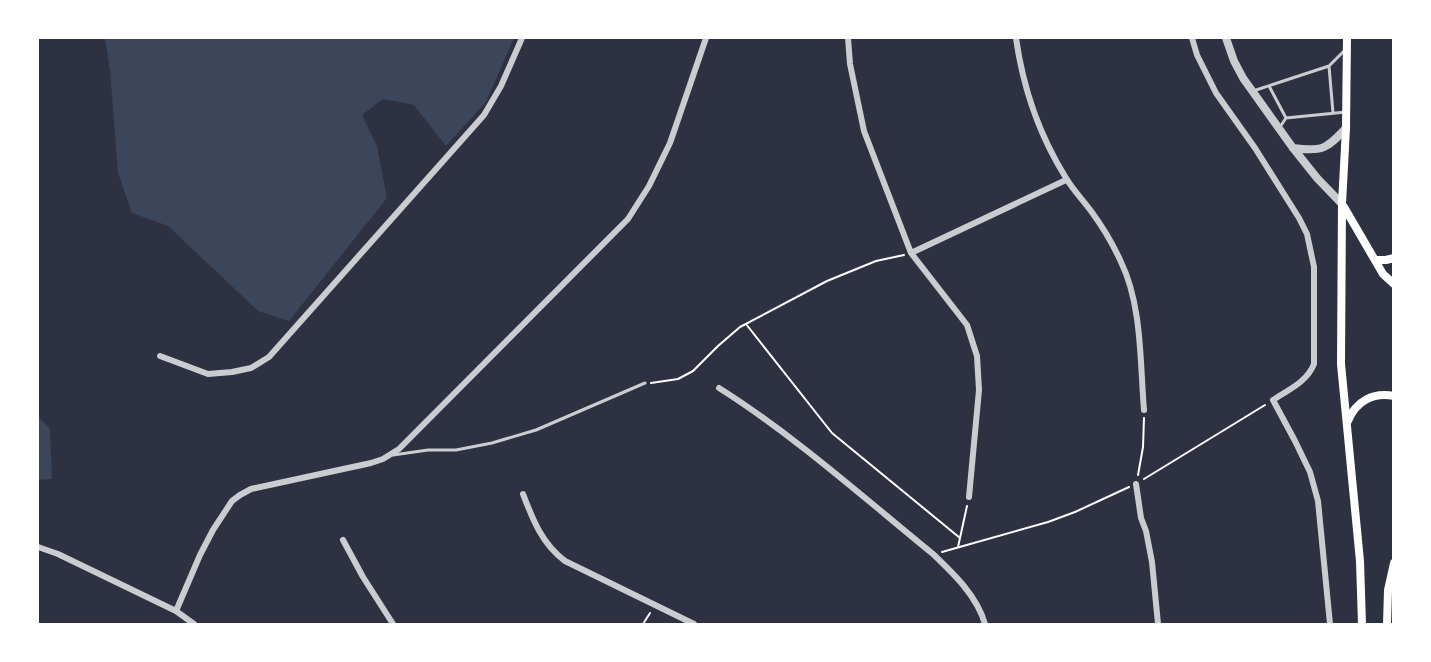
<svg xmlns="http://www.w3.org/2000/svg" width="1431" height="662" font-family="Cabin,sans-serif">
<rect width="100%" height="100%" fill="#2d3142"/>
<path fill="#3c4559" d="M105 38H514L486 102 446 146 414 105 383 99 362 115 377 146 387 198 289 321 258 311 168 226 132 213 118 173 110 71Z
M38 416 50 429 52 479 38 480Z"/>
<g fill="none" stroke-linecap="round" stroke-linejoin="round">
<path stroke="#fff" stroke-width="2" d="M746 324 832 433 960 538
M651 383 678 379 693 371 718 346 740 327 827 281 876 261 904 255
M1138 475 1143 447 1144 418
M1144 479 1265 405
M958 547 967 506
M942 552 1048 522 1075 512 1129 487
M643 624 650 613"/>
<path stroke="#caccd0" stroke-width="3" d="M1329 66 1333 113
M1269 86 1286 118
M1253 91 1329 66 1344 51
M1280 127 1286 118 1346 112
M393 455 428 450H456L492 443 536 430 645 383"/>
<path stroke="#caccd0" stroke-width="6" d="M848 38 850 64 864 131 911 253 967 325 977 356 979 390 969 497
M1016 38C1023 88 1039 135 1066 178 1073 190 1083 200 1091 211 1102 226 1113 244 1121 262 1142 305 1140 362 1144 410
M1192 38 1197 55 1216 93 1255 148 1299 218 1307 234 1314 267V364C1307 382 1288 390 1273 400L1295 441 1310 472 1318 501 1330 624
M911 253 1066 180
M160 356 208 374 232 372 251 368 269 357 484 115 501 86 522 38
M719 388C795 436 863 497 933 554 954 574 977 596 985 624
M1136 484 1141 518 1146 531 1152 562 1158 624
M523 494C533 520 542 544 565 561L694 624
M343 540 363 577 393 624
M38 547 58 554 176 611 194 624
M176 611 200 555 213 530 232 501 240 495 251 489 371 463 383 459 399 449 628 219 649 186 670 143 706 38"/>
<path stroke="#caccd0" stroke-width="8" d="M1226 38 1234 61 1243 78 1293 148 1317 178 1342 204
M1293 148C1322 152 1327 149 1346 128"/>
<path stroke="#fff" stroke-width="8" d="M1347 38 1346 128 1342 204 1341 364 1360 561 1362 624
M1344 207 1383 274 1394 284
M1375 260H1386L1394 258
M1348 421C1356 401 1373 392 1394 396
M1387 624 1388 590 1394 563"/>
</g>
<rect width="1431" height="662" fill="none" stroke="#ffffff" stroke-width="78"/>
</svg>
